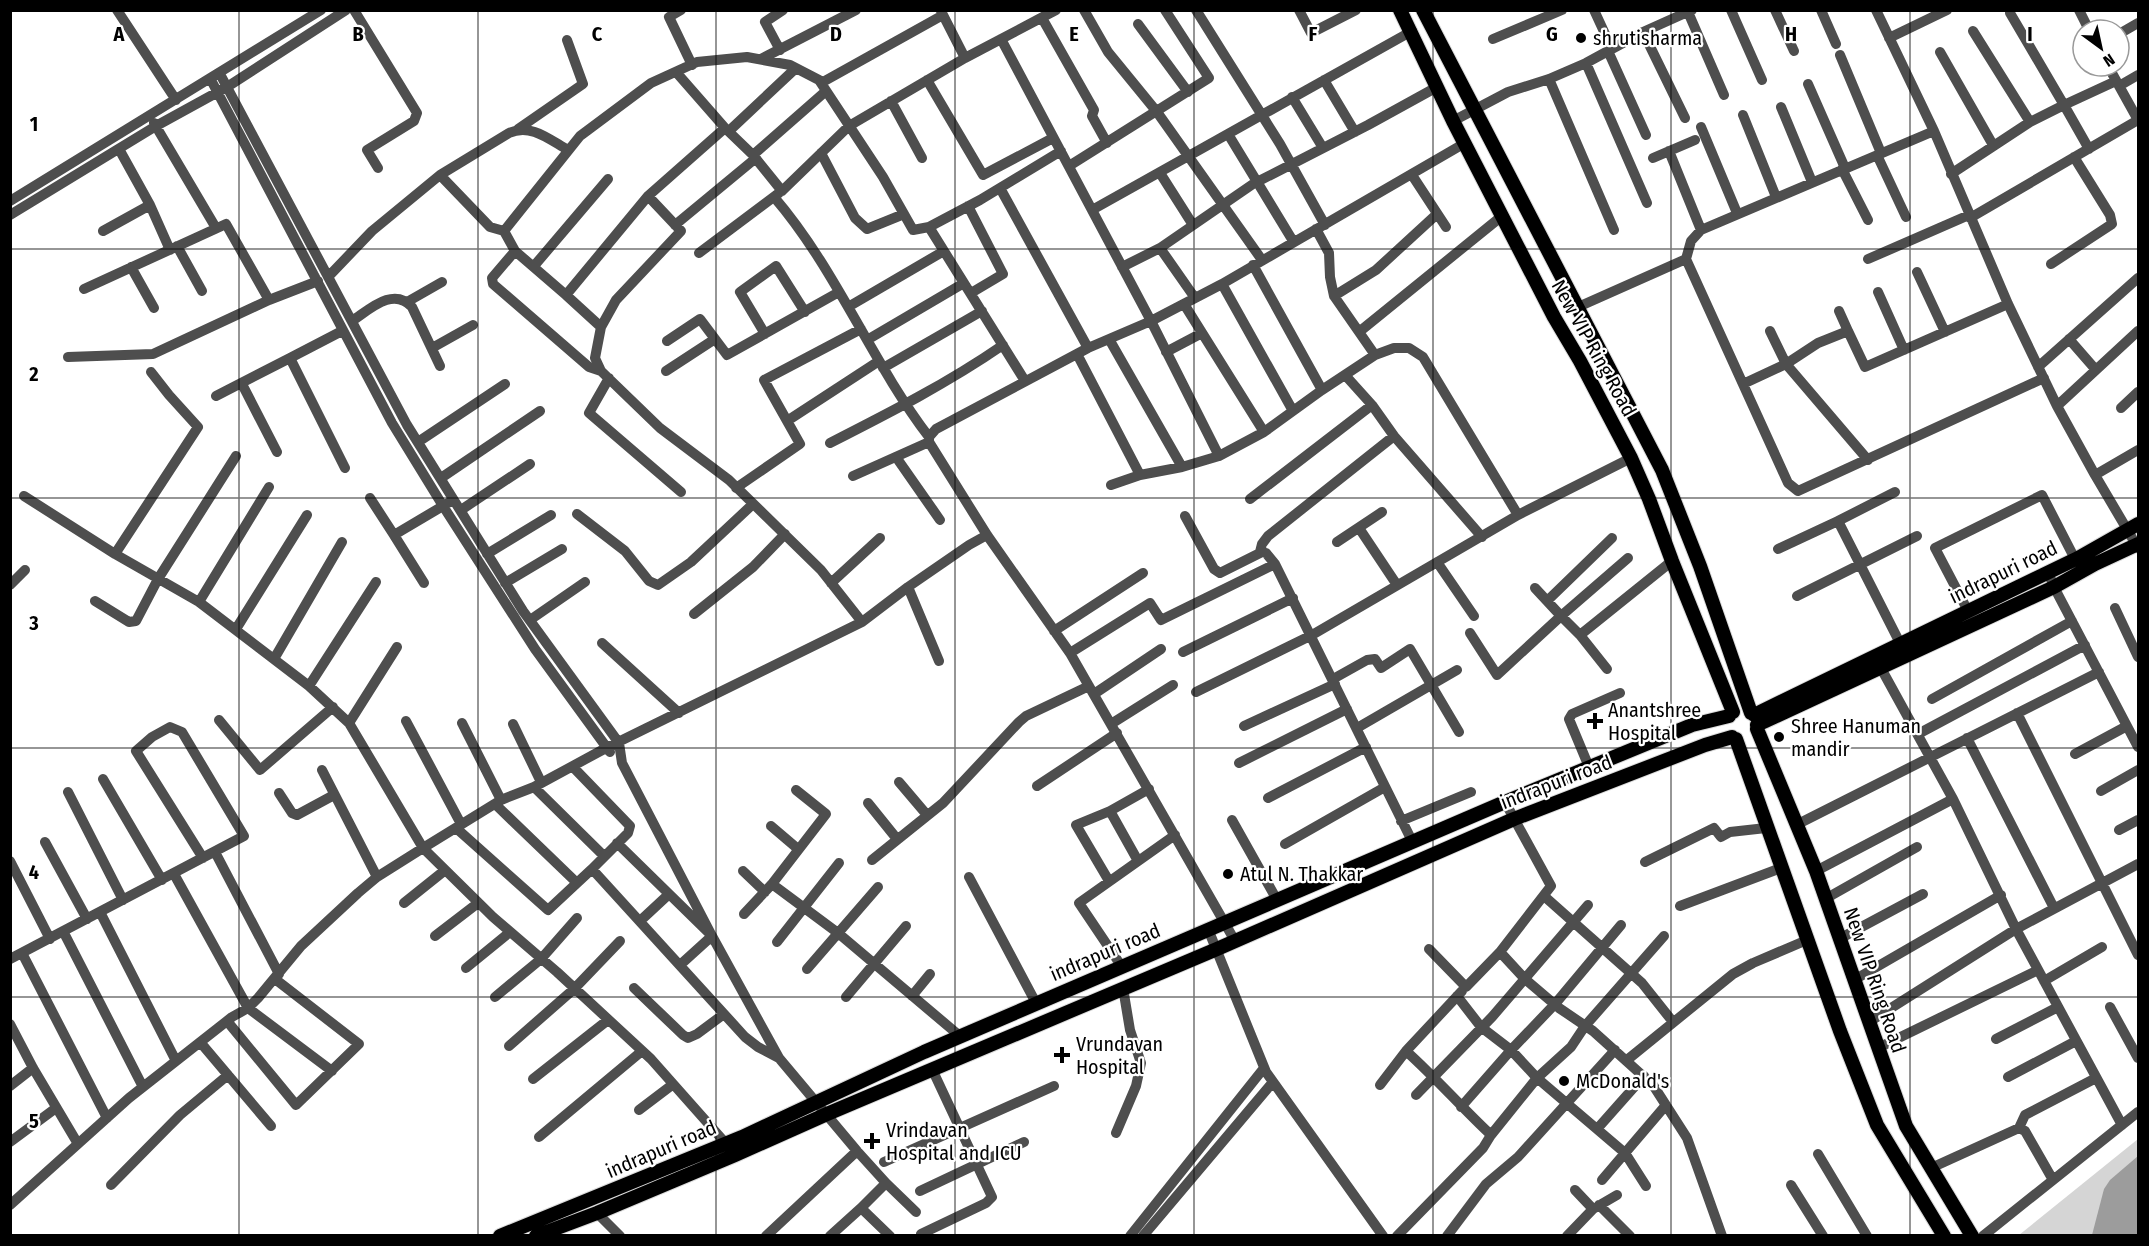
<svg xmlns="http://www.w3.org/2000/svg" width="2149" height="1246" font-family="'Fira Sans Condensed',sans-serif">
<rect width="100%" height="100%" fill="#fff"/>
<path fill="#d5d5d5" d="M2138 1139V1235H2019Z"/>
<path fill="#9c9c9c" d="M2138 1156V1235H2092L2104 1189 2110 1180Z"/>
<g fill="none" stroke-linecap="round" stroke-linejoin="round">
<defs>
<path id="major" d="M1400 10 1453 121 1554 317 1580 361 1631 458 1649 499 1672 561 1733 712
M1423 10 1662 470 1700 566 1751 713
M1754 715 2078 558 2138 524
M1757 725 2054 587 2095 564 2138 544
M1757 729 1816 871 1906 1126 1972 1236
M1736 739 1840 1031 1877 1125 1944 1236
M500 1236 742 1137 924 1052 1505 802 1692 725 1729 716
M536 1236 597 1213 735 1155 827 1114 1217 949 1514 819 1705 745 1732 737"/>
</defs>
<use href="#major" stroke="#dbdbdb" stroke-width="16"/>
<path stroke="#4e4e4e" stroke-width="10" d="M117 10 176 100
M354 10 417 113 414 121 367 150 378 168
M681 10 669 17 692 65
M1084 10 1108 52 1157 112 1262 260
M1196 10 1280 144 1325 225
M1299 10 1311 33 1356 10
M1594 10 1612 49
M1731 10 1762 80
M1775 10 1794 51
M1821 10 1836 44
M1876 10 1934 131 2008 304 2057 406 2095 475 2138 548
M2079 10 2089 30
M941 11 965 58
M1688 12 1724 95
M2010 13 2064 105 2116 81
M1042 18 1094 110 1092 116 1107 143
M1138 24 1188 92
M1973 31 2030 122
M1643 32 1685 118
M2119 34 2138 23
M1889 38 1947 10
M1001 39 1151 321 1219 456
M1493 39 1562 10
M780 50 765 22 783 10
M1608 51 1646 135
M1940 52 1993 145
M1840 55 1881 153
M761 59 856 10
M1586 63 1647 203
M2108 66 2138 120
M676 72 725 128
M220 74 407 425 523 611 619 743 622 763 712 936 779 1058
M1549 79 1614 230
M211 80 392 423 443 506 535 649 610 752
M927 80 983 175 1053 138
M1324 80 1355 132
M821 83 943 15
M1808 84 1845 168
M2119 86 2138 75
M1292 97 1323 148
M891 101 922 158
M1781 107 1812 182
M1743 115 1776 197
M1453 121 1508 92 1549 79 1586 63 1643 32 1692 10
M154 123 216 228
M1701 127 1737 213
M518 129 583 84 567 40
M729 131 796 68
M1228 134 1293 241
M119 149 150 205
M1669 151 1701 230
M821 153 855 218 867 229 904 214
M753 155 826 91
M1877 155 1906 217
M1653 158 1695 140
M1069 166 1209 78 1165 10
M1842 169 1868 220
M1160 173 1193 225
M1951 174 2030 122 2064 105 2089 149
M440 175 490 227 504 231
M1412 175 1446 227
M1000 188 1088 348
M648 196 681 231 616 300 601 327 595 358 601 371 660 428 729 480 821 570 862 622
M774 197C836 269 871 361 929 437
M10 201 321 10
M968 206 1003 274 971 293
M1092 210 1412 31
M10 215 156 126 227 87 346 10
M1970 218 2138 120
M675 225 756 158
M929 227 980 200 1061 151
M1316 229 1329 253 1330 277 1334 296 1375 355
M103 231 150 205 170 250
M177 246 202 291
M515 251 566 295 648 196 725 128 753 155 782 191 849 126 965 58 1056 10
M699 253 779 193
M1686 259 1691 241 1701 230 1934 131
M1868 259 1969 215
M2051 264 2112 224 2110 215 2074 157
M1253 265 1322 390
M534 266 608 179
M131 267 154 308
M1122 267 1160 248
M1917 272 1945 332
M328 277 372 231 440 175 509 133C531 123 550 140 568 150
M1222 284 1293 411
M84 289 226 224 269 300
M1878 292 1904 350
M566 295 601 327
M1334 296 1376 270 1437 214
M1195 298 1160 248 1253 184 1368 125 1437 87
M407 302 442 282
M1184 304 1264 432
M848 307 944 251
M1578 307 1686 259 1788 483 1798 491 2044 378
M1839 311 1848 331
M352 321C369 310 393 286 412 307L440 366
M1770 331 1786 364 1868 460
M1359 332 1502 216
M765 334 740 292 776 266 805 312
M1109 339 1182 467
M2069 339 2096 370
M867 340 964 283
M667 341 700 319 727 355 839 292
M432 348 473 325
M1166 352 1202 333
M1077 354 1140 475
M68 357 153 354 269 300 318 281
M290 358 342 331
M2038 367 2138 278
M883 368 982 311
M601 371 589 367 493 284 492 278 515 251 504 231 580 136 651 83 697 62 747 57 790 65 819 80 883 177 913 230 929 227 1025 381
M666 371 715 339
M1345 375 1372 405
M609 378 589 413 681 492
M242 384 277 452
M1743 384 1786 364 1818 343 1848 331 1865 367 2008 304
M216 396 290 358 345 468
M2057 406 2138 331
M2121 408 2138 392
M787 421 879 361
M418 442 505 384
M830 443C889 413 948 383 1003 345
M896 457 940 520
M2095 475 2138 450
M853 476 929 442
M441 478 540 411
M1111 485 1140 475 1182 467 1219 456 1264 432 1322 390 1375 355 1394 348H1409L1423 357 1518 515
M736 488 800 444 764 380 861 329
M1895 492 1838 521 1903 649
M24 496 115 554 199 602 309 686 349 723 423 848 493 917 557 972 651 1059 729 1147
M370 498 394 535 448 503
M1250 499 1372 405 1394 436
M461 510 530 464
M577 514 625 551 649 581 658 585 691 562 753 504
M1185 516 1214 569 1220 573 1262 552 1266 553 1275 564 1413 843
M1359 528 1397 585
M394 535 424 583
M1337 542 1382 512
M1778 549 1838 521
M1260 552 1262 544 1268 536 1394 436 1482 537
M115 554 198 427 169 395 151 372
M487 554 551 515
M1437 562 1474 616
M2048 572 2054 587 2138 747
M505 583 562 549
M831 583 880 538
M10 585 25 570
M908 587 939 661
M1535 588 1561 616 1628 558
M1797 596 1917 536
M95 601 129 622 136 621 158 579 236 456
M1547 601 1612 538
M199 602 269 487
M2115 608 2138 657
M1968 611 1935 548 2042 495 2075 559
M694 614 753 567 785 534
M530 620 585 582
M236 629 307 515
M1054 631 1143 573
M1470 633 1497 675 1561 616 1580 635 1672 561
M1580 635 1607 669
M602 643 679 713
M1183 652 1293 598
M1070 653 1150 603 1161 620 1275 564
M274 659 342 542
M1877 661 1953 799 2016 929 2122 1125
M1333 679 1367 660 1375 659 1381 668 1410 649 1459 732
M309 686 376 582
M1196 692 1312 635 1518 515 1631 458
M1094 694 1161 649
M1932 699 2072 621
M2017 713 2138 955
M219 720 260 770 333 707
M406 721 461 824
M349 723 397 647
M462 723 501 800
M513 724 541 782
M1111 724 1173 685
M1244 726 1335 684
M1357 728 1457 670
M1918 734 2085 645
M1967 738 2054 908
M2075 754 2127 726
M1239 763 1347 709
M573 767 630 826 628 833 592 869
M1589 767 1569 719 1572 714 1620 693
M322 770 377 877
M103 779 162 880
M899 782 927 815
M1037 786 1117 733
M534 787 604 856
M796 790 826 814 772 884 838 933 961 1037
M2101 791 2138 770
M68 792 123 900
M279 793 292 813 297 815 334 795
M1268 798 1366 747
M868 803 897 839
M495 804 576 882
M1232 820 1277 900
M1401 821 1471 792
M1796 825 2099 672
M771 826 798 849
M456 828 548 910 592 869 745 1037 758 1047 779 1058 857 1151
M2119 830 2138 820
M45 842 87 919
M617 843 712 936 680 965
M1285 844 1385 787
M215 852 279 974
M872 860 943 803 1019 722 1026 716 1089 686
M10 861 50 939
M1138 861 1110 811 1149 789
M1645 862 1714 828 1721 837 1730 832 1766 828
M743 871 765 892
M1816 871 1953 799
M174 874 248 1008 332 1071
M969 877 1036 1003
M1109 881 1076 825 1110 811
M1544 896 1642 983 1673 1022
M1825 899 1917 847
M404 903 444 871
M1680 906 1781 868
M100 912 176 1061
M744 914 772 884
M640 921 668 895
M1208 929 1266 1072 1383 1236
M63 931 143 1087
M435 936 478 903
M1839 939 1923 894
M1235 941 1070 653 987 535 929 442V437L936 429 1088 348 1151 321 1222 284 1465 143
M777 942 839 863
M1429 949 1466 987 1500 952 1525 979 1559 1008 1593 1031 1653 1085 1687 1138 1722 1236
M1500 952 1551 886 1505 802
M22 953 107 1118
M10 959 244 836 182 732 170 727 152 737 136 751 203 858
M1122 967 1079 903 1175 835
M466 968 510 932
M807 969 878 887
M1854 980 2001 895
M2044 981 2102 947
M634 988 683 1035 688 1038 697 1034 724 1014
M912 996 930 974
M1457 996 1481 1027 1511 1050 1555 1004 1621 925
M495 997 541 959 577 918
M846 997 906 926
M2110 1007 2138 1058
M227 1021 296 1105 359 1044 275 979
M1869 1022 2016 929 2138 864
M10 1024 33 1068 78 1144
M1996 1039 2058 1007
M200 1042 271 1126
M509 1046 574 989 620 941
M1878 1048 2038 970
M1406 1051C1436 1078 1462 1108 1491 1135L1537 1078 1511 1050 1461 1107
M1627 1060 1733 974 1753 963 1807 940
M2008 1077 2076 1041
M533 1079 608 1020
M1380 1085 1406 1051 1462 991
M10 1086 33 1068
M1416 1095 1492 1017 1588 905
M639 1110 672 1085
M2019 1128 2025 1115 2096 1078
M1597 1129 1644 1076
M1116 1133 1136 1086 1141 1063 1130 1030 1123 988
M539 1137 642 1051
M10 1142 56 1108
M1818 1154 1867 1236
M884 1162 1054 1086
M1931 1168 2019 1128 2025 1131 2053 1180
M1602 1180 1666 1105
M886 1183 916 1212
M111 1185 180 1115 228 1075
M1791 1185 1823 1236
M1646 1186 1625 1153 1537 1078 1571 1047 1585 1026 1664 936
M1575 1190 1593 1209
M920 1191 1024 1142
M10 1205 129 1098 232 1017 248 1008 258 998 301 946 358 893 377 877 423 848 501 800 534 787 606 748 862 622 908 587 969 545 987 535
M1599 1205 1630 1236
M597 1213 620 1236
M921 1234 986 1203 992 1197 932 1069
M766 1236 857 1151 886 1183 861 1208
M830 1236 861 1208 890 1236
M1130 1236 1264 1068
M1143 1236 1273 1082
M1397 1236 1483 1148 1491 1135
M1447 1236 1486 1184 1518 1157 1615 1050
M1567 1236 1593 1209 1617 1195
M1983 1236 2138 1112"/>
<use href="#major" stroke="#000" stroke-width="14"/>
</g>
<path fill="none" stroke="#000" stroke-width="1.5" stroke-opacity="0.55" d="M239 10V1236M478 10V1236M716 10V1236M955 10V1236M1194 10V1236M1433 10V1236M1671 10V1236M1910 10V1236M10 249H2138M10 498H2138M10 748H2138M10 997H2138"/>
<g fill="#000" stroke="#fff" stroke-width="2">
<circle cx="1581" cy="38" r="6"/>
<path d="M1592 712h6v6h6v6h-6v6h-6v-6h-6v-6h6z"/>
<circle cx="1779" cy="737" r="6"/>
<circle cx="1228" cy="874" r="6"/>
<path d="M1059 1046h6v6h6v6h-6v6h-6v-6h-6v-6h6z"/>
<circle cx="1564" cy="1081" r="6"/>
<path d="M869 1132h6v6h6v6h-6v6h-6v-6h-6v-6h6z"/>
</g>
<g text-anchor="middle" stroke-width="4.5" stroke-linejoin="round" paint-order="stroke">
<g font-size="20" fill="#000" stroke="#fff" text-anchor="start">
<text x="1593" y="45">shrutisharma</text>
<text x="1608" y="717">Anantshree<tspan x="1608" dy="23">Hospital</tspan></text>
<text x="1791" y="733">Shree Hanuman<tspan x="1791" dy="23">mandir</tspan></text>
<text x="1240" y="881">Atul N. Thakkar</text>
<text x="1076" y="1051">Vrundavan<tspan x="1076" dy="23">Hospital</tspan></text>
<text x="1576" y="1088">McDonald's</text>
<text x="886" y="1137">Vrindavan<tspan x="886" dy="23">Hospital and ICU</tspan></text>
</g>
<g font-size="20" fill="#000" stroke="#fff">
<text transform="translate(1594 348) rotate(61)" y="7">New VIP Ring Road</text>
<text transform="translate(2003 572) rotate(-26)" y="7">indrapuri road</text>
<text transform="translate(1556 782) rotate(-21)" y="7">indrapuri road</text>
<text transform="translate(1105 952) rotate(-23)" y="7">indrapuri road</text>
<text transform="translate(1875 980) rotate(71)" y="7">New VIP Ring Road</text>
<text transform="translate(661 1149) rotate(-23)" y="7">indrapuri road</text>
</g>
</g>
<g font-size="20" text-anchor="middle" font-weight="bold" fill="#000" stroke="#fff" stroke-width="4.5" stroke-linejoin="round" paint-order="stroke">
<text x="119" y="41">A</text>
<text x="358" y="41">B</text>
<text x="597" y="41">C</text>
<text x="836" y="41">D</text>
<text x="1074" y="41">E</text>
<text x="1313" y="41">F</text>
<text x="1552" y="41">G</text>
<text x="1791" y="41">H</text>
<text x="2030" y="41">I</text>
<text x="34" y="131">1</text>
<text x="34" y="381">2</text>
<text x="34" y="630">3</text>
<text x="34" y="879">4</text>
<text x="34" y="1128">5</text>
</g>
<rect width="2149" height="1246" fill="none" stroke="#000000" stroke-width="24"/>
<g transform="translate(2101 48) rotate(147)"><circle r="28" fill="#ffffff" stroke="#999999" stroke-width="1.5"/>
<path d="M0-4.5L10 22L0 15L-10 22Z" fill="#000000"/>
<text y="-9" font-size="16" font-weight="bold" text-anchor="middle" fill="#000000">N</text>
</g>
</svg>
